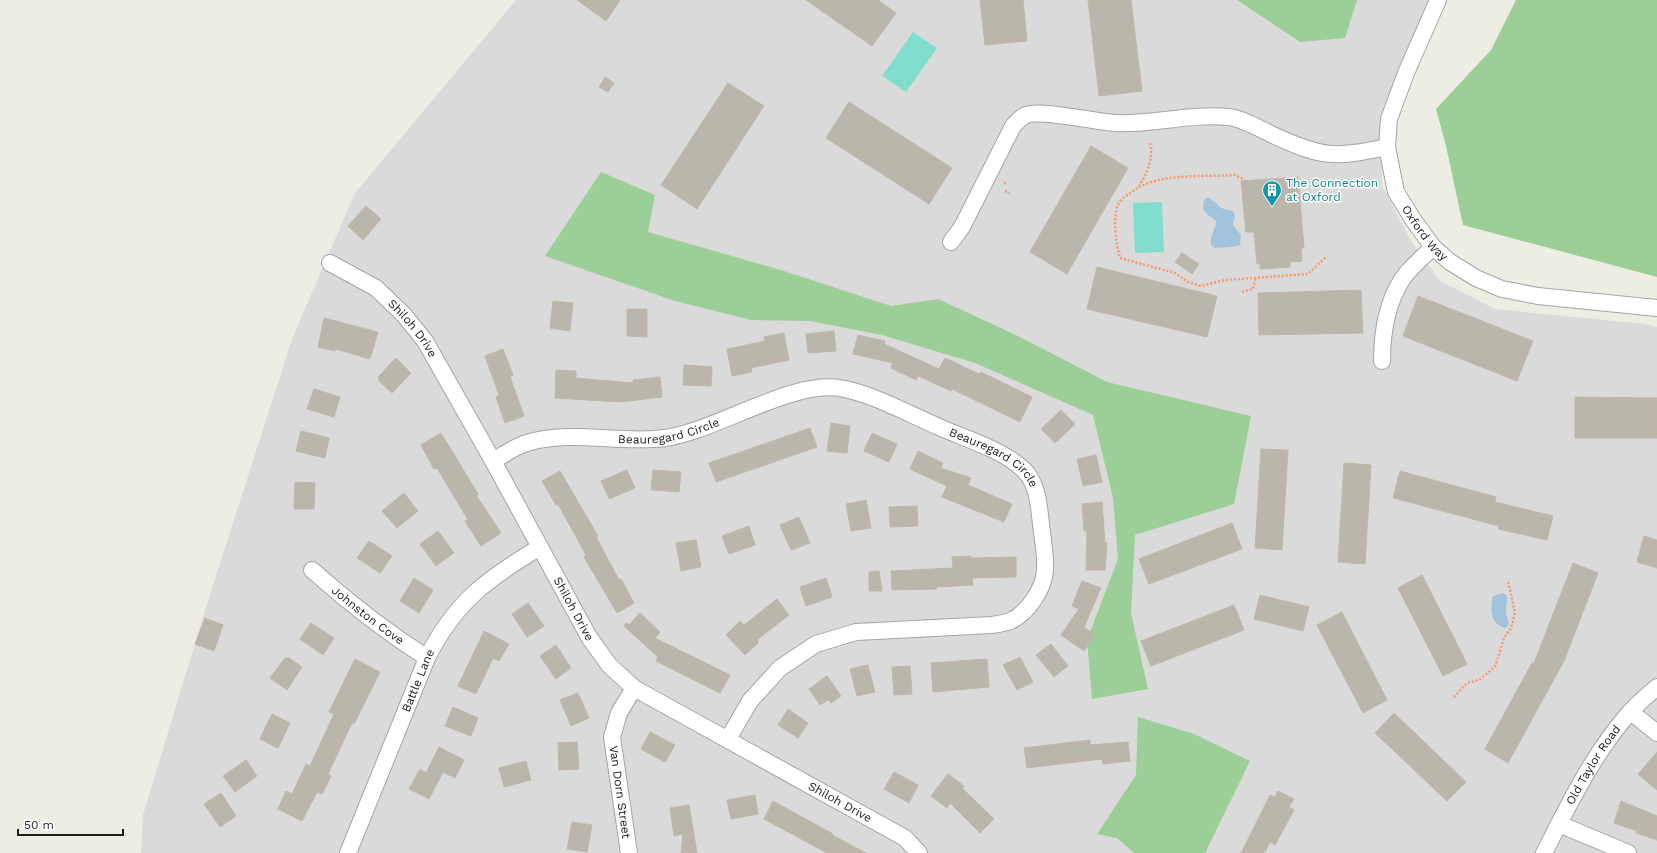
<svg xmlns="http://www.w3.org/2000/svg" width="1657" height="853" font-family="'Work Sans',sans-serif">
<rect width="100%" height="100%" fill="#eeede3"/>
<path fill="#dbdada" d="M516 0H1428L1383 114 1382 185 1410 239 1440 281 1495 309 1645 324 1657 327V853H141L143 815 206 607 292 339 355 193Z"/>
<path fill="#9cce98" d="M1237 0H1357L1345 38 1300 42Z
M1516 0H1657V277L1463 225 1446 146 1436 109 1491 50Z
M601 172 655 195 648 232 781 270 891 306 938 299 1018 336 1107 382 1251 416 1234 504 1135 535 1131 613 1148 689 1092 699 1087 640 1118 559 1113 498 1093 415 975 363 882 335 810 321 751 320 675 301 545 256Z
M1138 717 1194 734 1250 761 1205 853H1134L1117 838 1097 834 1136 775Z"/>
<path fill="#81dece" d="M913 32 937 48 906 92 882 76Z
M1162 202 1164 252 1135 253 1133 203Z"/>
<path fill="#a3c3dc" d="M1209 198 1214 201 1221 208 1233 211 1235 216 1233 225 1241 235 1240 245C1233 248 1223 247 1215 248L1211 245C1209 236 1216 230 1216 221 1208 214 1199 211 1205 199Z
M1503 593 1507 596C1508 601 1506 604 1506 610 1505 616 1510 619 1508 626L1505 628C1490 624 1490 609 1493 596Z"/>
<path fill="#bbb6ac" stroke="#c0b7a5" d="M577 0H620L606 21Z
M806 0H878L896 13 872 46Z
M980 0H1023L1027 41 985 45Z
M1088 0H1131L1142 91 1099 96Z
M605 77 614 83 608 92 599 87Z
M728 83 764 106 697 209 661 185Z
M849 102 952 168 929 204 826 138Z
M1091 146 1128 168 1067 274 1030 252Z
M1298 177 1304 248H1301L1302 261 1290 262V267L1260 269V263L1257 264 1254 232H1246L1241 181Z
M366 206 381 219 363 240 348 226Z
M1182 253 1199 264 1192 274 1175 262Z
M1097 267 1217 296 1207 337 1087 309Z
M1361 290 1363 333 1259 335 1258 293Z
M1418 296 1533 341 1517 381 1403 336Z
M553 301 573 303 570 331 550 328Z
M627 309H647V337L627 336Z
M324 318 378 332 370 359 336 349 335 351 318 347Z
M834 331 836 351 808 353 806 334Z
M784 333 789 360 751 368 752 372 732 376 727 349 765 341 764 337Z
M858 335 885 341 884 344 939 369 945 358 979 374 981 372 1032 397 1020 422 952 389 951 391 918 376 916 380 891 368 893 363 853 354Z
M503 349 513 375 510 377 524 416 505 423 496 397 499 395 485 356Z
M396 358 411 373 392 393 379 381V376Z
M684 365 712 367 711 386 683 385Z
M556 370 576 371V378L633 383V380L660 377 662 397 620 402 555 398Z
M314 389 340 397 334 417 307 409Z
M1575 397 1657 398V438H1575Z
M1061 410 1075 424 1055 443 1041 429Z
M831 423 850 426 847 453 827 451Z
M810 428 817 447 716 482 709 463Z
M301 431 329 438 325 458 296 451Z
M441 433 478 494 476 495 501 533 481 546 465 521 468 520 437 468 434 469 421 445Z
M872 433 897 444 889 462 864 451Z
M1261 449 1288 450 1282 550 1255 548Z
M918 451 943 463 941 468 971 478 968 485 1012 504 1004 522 942 497 947 486 910 469Z
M1096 455 1102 482 1083 486 1077 459Z
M1344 463 1371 465 1365 564 1338 562Z
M627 470 635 488 609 499 601 481Z
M653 470 681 472 679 492 651 490Z
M560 471 598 536 596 537 619 580 621 579 634 603 617 613 584 557 586 555 558 504 556 505 542 481Z
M1400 471 1496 497 1495 502 1553 516 1547 540 1498 529 1499 526 1393 498Z
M295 482 315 483 314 509H294Z
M404 493 418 511 397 528 382 511Z
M866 500 871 528 851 531 846 504Z
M1102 502 1105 543H1107L1105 570H1086L1087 531H1084L1082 504Z
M917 506 918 526 890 527 889 507Z
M799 517 810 543 791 550 780 525Z
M1232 523 1242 549 1149 584 1139 559Z
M749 526 755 545 729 554 722 536Z
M438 531 454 553 436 566 420 544Z
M1644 536 1657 540V568L1637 562Z
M696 540 701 567 681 571 676 543Z
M369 541 392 556 380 573 357 558Z
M971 556V558L1016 557V577L972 578 973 585 936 587 937 589 892 590 891 571 953 568 952 557Z
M1573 563 1598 573 1564 661 1508 763 1485 749 1532 663H1534Z
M879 571 882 591H869V572Z
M1422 575 1467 664 1443 676 1398 588Z
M414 578 433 590 419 613 400 601Z
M826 578 832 597 806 606 800 587Z
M1082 581 1101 588 1084 627 1095 635 1084 651 1061 635 1079 609 1072 606Z
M1260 595 1309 607 1303 631 1254 619Z
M777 599 789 615 757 640 759 642 745 655 726 635 740 621 744 625Z
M528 603 544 626 527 637 512 614Z
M1234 605 1244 630 1151 666 1141 641Z
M1342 612 1387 700 1363 713 1317 625Z
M640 613 660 632 655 638 730 675 720 693 656 661 658 657 624 626 626 623 629 625Z
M205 618 223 625 214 651 195 644Z
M311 623 334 638 323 655 300 639Z
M484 631 509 644 499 661 493 658 476 694 458 686Z
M1051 644 1068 666 1054 677 1036 655Z
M556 645 571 668 556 679 540 656Z
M1020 657 1033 682 1017 690 1003 665Z
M285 658H289L302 667 287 690 270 678Z
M355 659 380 672 354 724 352 723 328 774 331 776 322 794 317 792 302 821 278 809 286 791 292 794 306 764 310 766 334 714 329 712Z
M987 659 989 687 933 692 931 663Z
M868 665 875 692 857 696 850 669Z
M910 666 912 694 894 695 892 667Z
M827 676 841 696 831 703 828 700 820 705 809 689Z
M578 693 589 718 571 726 560 700Z
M453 707 478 718 471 736 445 726Z
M788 709 808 723 798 738 778 725Z
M1394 713 1466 782 1447 801 1375 733Z
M272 714 290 723 278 748 260 739Z
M650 732 675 745 665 762 641 749Z
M1090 740V745L1128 742 1130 761 1103 764 1102 759 1027 768 1024 748Z
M577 742 579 769 559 770 558 743Z
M439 747 464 760 455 778 443 772 429 799 409 789 420 769 426 773Z
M1657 752V790L1638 774Z
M246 760 257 776 235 792 223 776Z
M526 761 531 780 504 787 499 768Z
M894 772 918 785 909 803 884 789Z
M948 774 964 786 962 788 994 819 980 833 950 803 947 808 931 796Z
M1278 791 1294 799 1289 807 1294 810 1275 845 1270 842 1264 853H1241L1270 795 1275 797Z
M221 793 236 816 220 827 204 804Z
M755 795 758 814 731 819 727 800Z
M773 801 833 834 832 835 866 853H827L764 819Z
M1621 801 1657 816V840L1636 833 1637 831 1614 823Z
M689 805 697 853H681L683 834 674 836 670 808Z
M572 822 592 825 587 852 567 849Z"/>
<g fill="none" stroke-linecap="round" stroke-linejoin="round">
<defs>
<g id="minor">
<path id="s1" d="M1438 0 1406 73 1389 119 1387 147 1396 192 1414 221 1433 247 1450 262 1476 278 1502 289 1538 296 1657 308"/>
<path d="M951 242 962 227 1013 126C1016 123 1020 118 1024 116 1037 108 1096 122 1114 123 1153 125 1190 113 1229 117 1244 119 1260 129 1273 135 1322 158 1335 158 1387 147"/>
<path id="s2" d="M330 263 376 288 404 315 425 341 493 461 589 637 609 665 634 688 905 838 919 853"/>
<path d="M1382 361C1382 333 1387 302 1403 278 1411 267 1423 257 1433 247"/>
<path id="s3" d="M493 461C505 454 517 445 530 442 574 430 621 444 665 438 717 431 795 377 845 389 877 396 909 414 939 427 966 439 1001 449 1023 469 1038 483 1039 506 1041 525 1043 540 1046 556 1045 570 1044 589 1027 614 1010 621 1005 623 998 624 992 625L856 632 816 644 780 668 750 701 728 739"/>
<path id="s4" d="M312 570C349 603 385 631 427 658"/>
<path d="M1631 712 1657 733"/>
<path d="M1559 824 1628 853"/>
<path id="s5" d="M348 853 427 658C455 602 487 579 540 547"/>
<path d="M629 853 612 737 619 713 634 688"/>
<path id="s6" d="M1544 853C1569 804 1593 754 1630 712 1638 703 1648 695 1657 687"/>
</g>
</defs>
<use href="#minor" stroke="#a4a4a4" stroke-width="18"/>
<path stroke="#f99869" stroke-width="2.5" stroke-dasharray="2 2" stroke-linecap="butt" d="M1150 143C1154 157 1147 175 1138 187 1133 193 1124 195 1119 203 1112 214 1116 245 1120 258L1175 273 1188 282 1201 286 1225 280 1308 274 1327 256
M1004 183 1008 184
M1139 187C1167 173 1204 177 1235 175L1245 180
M1005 191 1010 193
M1242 292 1253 289 1256 277
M1454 697 1467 683 1479 680 1495 667 1504 638 1511 628 1515 613 1508 581"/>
<use href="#minor" stroke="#fff" stroke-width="16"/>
</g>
<defs>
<symbol id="building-pin" viewBox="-11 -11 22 30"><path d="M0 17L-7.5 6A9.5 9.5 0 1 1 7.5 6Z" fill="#0f9aa8" stroke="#fff"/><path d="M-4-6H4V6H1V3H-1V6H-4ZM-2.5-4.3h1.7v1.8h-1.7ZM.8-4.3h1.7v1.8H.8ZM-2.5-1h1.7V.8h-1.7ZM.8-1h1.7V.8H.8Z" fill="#fff"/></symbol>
</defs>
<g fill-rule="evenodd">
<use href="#building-pin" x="1261" y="179" width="22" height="30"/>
</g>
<g text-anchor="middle" stroke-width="3" stroke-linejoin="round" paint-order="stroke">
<g font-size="12" fill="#0d838f" stroke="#fff" text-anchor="start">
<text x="1286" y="187">The Connection<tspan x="1286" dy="14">at Oxford</tspan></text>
</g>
<g font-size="12" fill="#1d1d1d" stroke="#fff">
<text dy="4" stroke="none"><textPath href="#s1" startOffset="253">Oxford Way</textPath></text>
<text dy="4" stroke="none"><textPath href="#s2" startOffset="107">Shiloh Drive</textPath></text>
<text dy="4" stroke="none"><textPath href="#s3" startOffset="182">Beauregard Circle</textPath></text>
<text dy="4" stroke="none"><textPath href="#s3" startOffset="531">Beauregard Circle</textPath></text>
<text dy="4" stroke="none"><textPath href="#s2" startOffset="431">Shiloh Drive</textPath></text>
<text dy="4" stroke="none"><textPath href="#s4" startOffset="72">Johnston Cove</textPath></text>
<text dy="4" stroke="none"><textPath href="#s5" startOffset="186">Battle Lane</textPath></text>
<text dy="4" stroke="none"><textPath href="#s6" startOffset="101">Old Taylor Road</textPath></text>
<text transform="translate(620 792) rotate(82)" y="4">Van Dorn Street</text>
<text dy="4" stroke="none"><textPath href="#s2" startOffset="767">Shiloh Drive</textPath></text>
</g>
</g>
<path d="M18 829v6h105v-6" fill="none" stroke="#1d1d1d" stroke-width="2"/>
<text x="24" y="829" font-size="12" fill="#1d1d1d" stroke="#ffffff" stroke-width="3" paint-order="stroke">50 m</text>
</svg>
